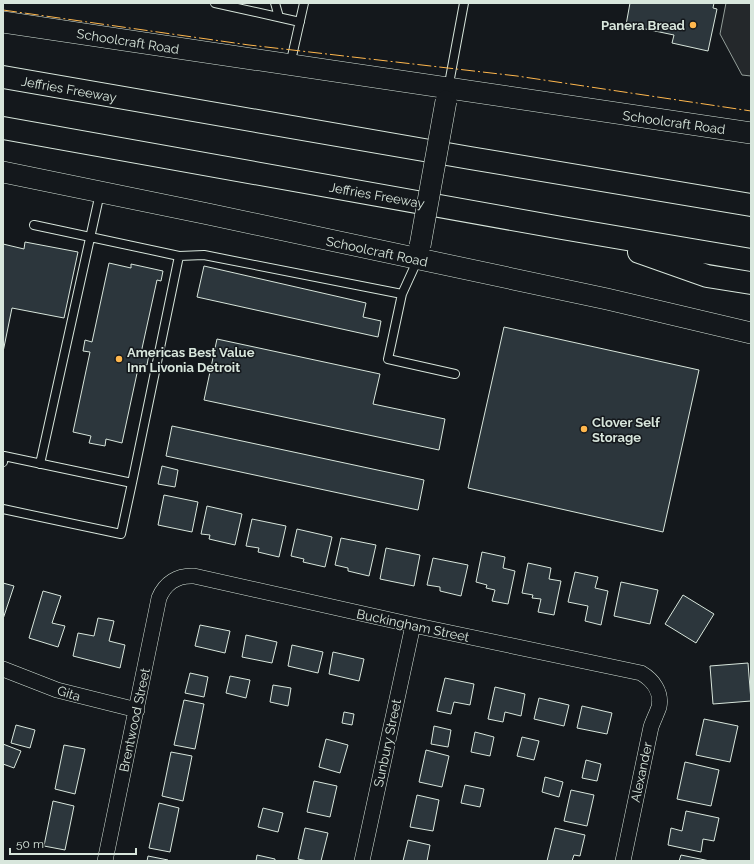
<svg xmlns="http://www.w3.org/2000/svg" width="754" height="864" font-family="Raleway,sans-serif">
<rect width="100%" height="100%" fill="#14181c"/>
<path fill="#24282b" stroke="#939e99" d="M726 3H751V76L742 75 720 34Z"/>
<path fill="#2c363c" stroke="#d8e6dc" d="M630 3H714L713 8 717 9 708 51 672 43 674 35 626 25Z
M25 242 78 252 64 318 12 308 3 352V244L24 249Z
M109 263 131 268V264L163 271 161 281 157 280 141 353 149 354 147 365 139 364 122 443 106 439 105 446 89 443 91 436 73 432 90 352 83 351 85 340 92 342Z
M204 266 366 303 363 317 381 321 378 337 197 297Z
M504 327 699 370 663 532 468 488Z
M217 339 380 374 373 404 445 419 439 450 204 400Z
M172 426 424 480 418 510 166 456Z
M162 466 178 470 175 487 158 484Z
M164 495 198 502 192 532 158 525Z
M207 506 242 514 235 545 209 539 210 535 201 534Z
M252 519 286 526 279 557 258 552 259 548 246 546Z
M297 529 332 537 325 567 303 562 304 559 291 556Z
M341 538 376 545 369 576 348 571V568L335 565Z
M386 548 420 555 414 586 380 579Z
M482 552 505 557 503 568 515 571 508 604 492 601 495 590 486 588 487 585 476 582Z
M433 558 468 565 461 596 440 591V587L427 585Z
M528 563 551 568 549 579 561 581 554 615 538 612 541 599 532 598 533 595 522 593Z
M575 572 598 577 595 588 608 591 601 625 585 621 588 606 568 602Z
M621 582 658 590 650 624 614 616Z
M3 583 14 586 3 619Z
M43 591 61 596 52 623 65 626 58 647 29 638Z
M683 595 714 614 696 643 665 624Z
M98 618 114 621 109 641 125 645 120 668 73 656 78 633 94 636Z
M200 625 230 631 225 653 195 646Z
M246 635 277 642 272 663 242 657Z
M292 645 323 652 318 673 288 666Z
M333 652 364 659 359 681 329 674Z
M748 663 751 701 713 704 710 666Z
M190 673 208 677 204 697 185 693Z
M230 676 250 680 246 698 226 693Z
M445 678 474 684 470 705 454 702 451 714 437 711Z
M273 685 291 688 288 706 270 702Z
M495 687 525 694 521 716 505 712 503 722 488 719Z
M539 698 569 705 564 726 534 719Z
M184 700 204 704 195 749 174 745Z
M582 706 612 713 607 734 577 728Z
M344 712 354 714 352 725 342 723Z
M704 719 738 726 730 762 696 755Z
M16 725 35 730 30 748 11 743Z
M434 726 451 730 448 747 431 744Z
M475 732 494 737 490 756 471 752Z
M522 737 539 741 534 760 517 756Z
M326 739 348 745 340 773 319 767Z
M3 744 21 751 14 768 3 764Z
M64 745 85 749 75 794 55 789Z
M426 750 449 756 442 787 419 782Z
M171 752 192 756 183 801 162 796Z
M586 760 601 764 597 781 582 778Z
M685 762 719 770 711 806 677 799Z
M545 777 563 782 559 797 542 792Z
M314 781 337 786 330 817 307 812Z
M465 785 484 789 480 807 461 803Z
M571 790 594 795 587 826 564 821Z
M417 795 439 800 433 831 410 827Z
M53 801 74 806 65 850 44 846Z
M159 803 179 808 170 852 149 848Z
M263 808 283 813 278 832 258 827Z
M686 811 719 818 714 841 703 839 701 852 668 845 671 828 682 831Z
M305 828 328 833 321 861H308L298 859Z
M555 828 585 835 580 856 574 855 572 861H547Z
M408 840 430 845 427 861H403Z
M257 855 275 859V861H256Z
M681 855 710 861H679Z
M148 856 168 860V861H147Z"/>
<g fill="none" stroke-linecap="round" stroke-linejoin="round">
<defs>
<path id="lane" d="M215 3 300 22
M275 3 279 17
M290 65 304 3
M448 89 464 3
M34 225 179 256 132 483
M179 256 204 255 402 294 418 259
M402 294 388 359 455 374
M3 462 4 456 132 483 121 534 3 509
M40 464 100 193"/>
<path id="street" d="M3 669 57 690 137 710
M105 861 159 598C165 583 178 575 194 576L413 625 641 673C653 680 662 692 659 707 657 713 653 721 651 727L623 861
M362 861 413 625"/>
<path id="secondary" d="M3 22 751 133
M3 172 208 214 607 299 751 333"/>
<path id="highway" d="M3 77 470 158 751 205
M3 128 562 228 751 260
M639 252 707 276 751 283"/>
</defs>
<use href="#lane" stroke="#d8e6dc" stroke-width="10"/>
<use href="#street" stroke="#d8e6dc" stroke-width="16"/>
<use href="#secondary" stroke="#d8e6dc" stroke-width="22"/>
<use href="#highway" stroke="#d8e6dc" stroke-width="24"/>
<use href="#lane" stroke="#14181c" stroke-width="8"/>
<use href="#street" stroke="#14181c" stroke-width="15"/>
<use href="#secondary" stroke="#14181c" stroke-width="21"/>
<use href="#highway" stroke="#14181c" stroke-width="22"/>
<defs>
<path id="secondary-bridge" d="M420 246 446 101"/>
</defs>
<use href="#secondary-bridge" stroke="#d8e6dc" stroke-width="22" stroke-linecap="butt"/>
<use href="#secondary-bridge" stroke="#14181c" stroke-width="21"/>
<path stroke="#ffb74d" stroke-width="1" stroke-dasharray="14 3 2 3" stroke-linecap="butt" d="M3 10 249 45 517 76 751 111"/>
</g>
<g fill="#ffb74d" stroke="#14181c" stroke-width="1.5">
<circle cx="693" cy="25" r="4"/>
<circle cx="119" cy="359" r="4"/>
<circle cx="584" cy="429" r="4"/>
</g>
<g text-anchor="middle" stroke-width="3" stroke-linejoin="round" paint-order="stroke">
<g font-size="13" font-weight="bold" fill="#d8e6dc" stroke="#14181c" text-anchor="start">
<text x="685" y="30" text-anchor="end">Panera Bread</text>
<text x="127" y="357">Americas Best Value<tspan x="127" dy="15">Inn Livonia Detroit</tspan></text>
<text x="592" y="427">Clover Self<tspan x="592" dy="15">Storage</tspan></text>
</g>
<g font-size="13" fill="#d8e6dc" stroke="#14181c">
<text transform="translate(128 41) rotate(9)" y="5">Schoolcraft Road</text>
<text transform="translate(69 89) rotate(10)" y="5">Jeffries Freeway</text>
<text transform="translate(674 122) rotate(8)" y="5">Schoolcraft Road</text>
<text transform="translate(377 195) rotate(10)" y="5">Jeffries Freeway</text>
<text transform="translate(377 251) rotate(12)" y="5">Schoolcraft Road</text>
<text transform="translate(413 625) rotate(12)" y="5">Buckingham Street</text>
<text transform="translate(69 693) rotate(17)" y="5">Gita</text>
<text transform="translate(134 720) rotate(-78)" y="5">Brentwood Street</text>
<text transform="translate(387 743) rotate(-78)" y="5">Sunbury Street</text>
<text transform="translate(641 772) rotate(-78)" y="5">Alexander</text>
</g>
</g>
<rect width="754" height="864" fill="none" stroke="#d8e6dc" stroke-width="8"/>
<path d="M10 848v6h126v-6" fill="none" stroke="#d8e6dc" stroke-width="2"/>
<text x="16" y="848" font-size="12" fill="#d8e6dc" stroke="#14181c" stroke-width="3" paint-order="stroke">50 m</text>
</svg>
